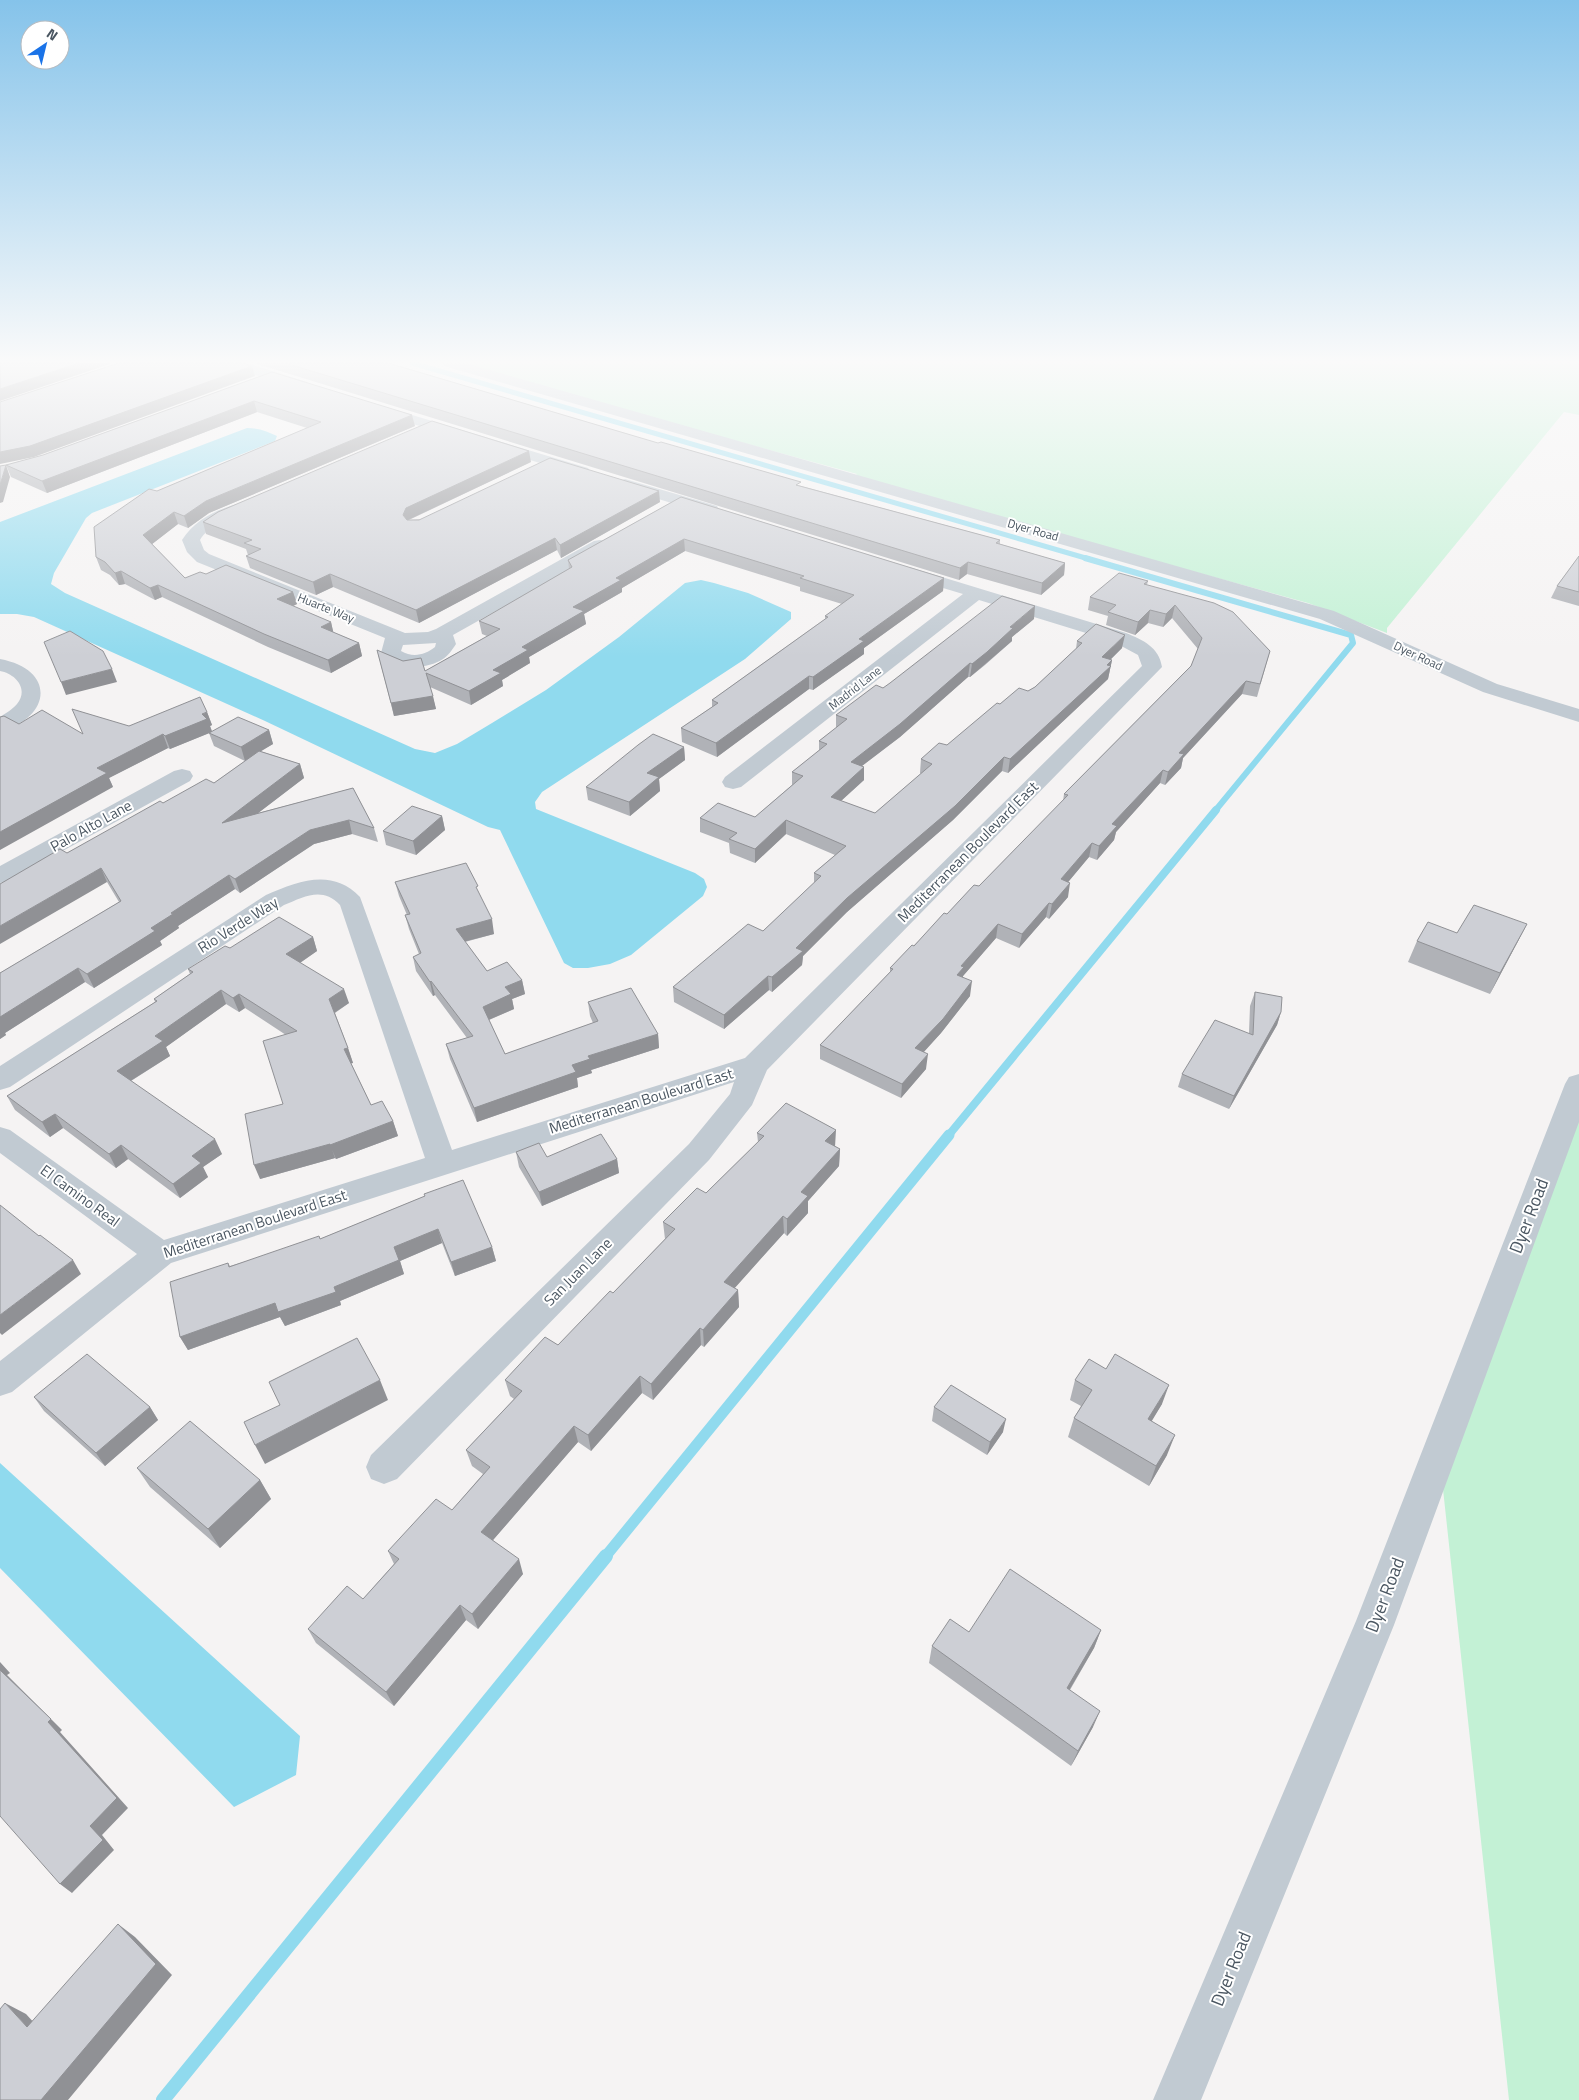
<svg xmlns="http://www.w3.org/2000/svg" width="1579" height="2100" font-family="'Titillium Web',sans-serif">
<rect width="100%" height="100%" fill="#f5f3f3"/>
<path fill="#c3f1d5" d="M452 363H1579V415L1564 412 1387 628V633L1308 603 853 478 857 474Z
M1579 1120V2100H1509L1439 1452Z"/>
<path fill="#90daee" d="M247 428C259 428 267 431 277 436L275 441 92 513 86 518 54 573 51 584 65 593 415 749 435 753 457 744 492 723 546 690 619 637 685 583 701 580 714 583 748 593 791 612V619L745 659 542 792 535 802 536 809 695 873 704 879 707 887 703 896 631 955 610 964 588 968H573L564 963 500 830 488 827 265 721 34 617 17 614H0V522Z
M0 1463 300 1736 296 1775 234 1807 0 1568Z"/>
<g fill="none" stroke-linecap="round" stroke-linejoin="round">
<path stroke="#90daee" stroke-width="5" d="M412 363 1089 559"/>
<path stroke="#90daee" stroke-width="6" d="M1085 558 1351 635 1353 643 1215 811"/>
<path stroke="#90daee" stroke-width="8" d="M948 1136 1216 810"/>
<path stroke="#90daee" stroke-width="11" d="M605 1557 949 1135"/>
<path stroke="#90daee" stroke-width="14" d="M163 2100 606 1556"/>
<path fill="#c1cad2" fill-rule="evenodd" d="M225 363H247L307 382 309 385 302 389 297 388 227 366Z
M442 363H465L1334 611 1497 684 1579 709V722L1483 692 1320 619 444 366Z
M379 405 588 468 590 471 588 474H576L374 412 372 409 374 406Z
M625 479 717 506 719 510 717 514 711 515 619 487 617 484 619 481Z
M237 504 243 505 245 509 243 513C227 519 209 525 200 540L204 550 209 554 405 633 428 632 436 629 594 541 600 540 606 541 609 545 606 549 453 635 456 644C452 650 449 655 443 659 427 670 393 671 381 653L385 638 197 562 187 552 182 540C195 520 215 510 237 504ZM436 643 435 647C425 655 413 658 401 651L403 645Z
M909 567 1126 633C1143 640 1159 647 1162 667L767 1070 752 1105 709 1160 397 1479 384 1484 371 1479 366 1467 371 1455 689 1144 730 1094 734 1082 171 1263 12 1392 0 1396V1361L137 1254 0 1153V1127L10 1130 164 1240 425 1158 340 905C322 886 304 897 284 905L10 1087 0 1090V1066L266 895C299 881 332 868 360 897L452 1150 745 1058 1142 666 1138 655 1112 641 979 600 741 787 733 789 725 787 722 782 725 777 963 594 903 576 900 572 903 568Z
M0 659C58 670 50 719 0 731V717C6 713 13 709 17 704 29 689 16 674 0 671Z
M182 769 190 771 193 776 190 781 8 881 0 883V866L174 771Z
M1579 1074V1122L1394 1625 1201 2100H1153L1356 1621 1565 1084 1569 1077Z"/>
</g>
<path fill="#b0b2b7" d="M254 363H388L801 486 1000 540V544L1065 563 1064 575 1041 595 967 574 959 580Z
M272 372 415 426 209 513 188 528 178 524 152 544 185 578 206 574 293 592 297 604 293 606 331 622 333 632 359 643 362 656 331 673 268 647 162 597 155 600 125 584 119 585 110 575 101 570 96 557 157 491 307 428 257 412 47 493 11 477 6 465 43 455Z
M531 462 409 520 660 502 561 558 557 550 419 623 333 587 316 595 250 568 246 556 248 555 246 549 206 534 203 522Z
M681 497 944 578 943 591 864 648V654L813 690 809 689 717 757 682 742 681 728 712 707V700L825 619V616L842 604 800 591V587L685 551 622 588V592L584 614 586 624 529 657 530 663 502 680 503 686 471 705 430 687 436 709 394 716 377 650 425 671 487 636 482 634 479 621 569 569 568 560Z
M1579 556V606L1551 598 1557 586Z
M1148 581 1147 585 1270 651 1257 697 1242 694 1183 758 1181 768 1165 785 1160 783 1116 832 1114 840 1097 860 1089 857 1068 882V897L1049 919 1046 917 1019 948 996 938 963 976V977L970 996 941 1033 923 1052 926 1069 901 1098 820 1059V1045L890 972V968L947 914 979 886 1063 801 1064 794 1191 666 1198 649 1172 618 1163 627 1148 623 1135 635 1106 625 1108 616 1088 610 1090 597Z
M1034 619 1012 637V641L985 665 970 677H968L900 737 862 766 864 780 841 801 875 813 921 774 920 773 921 759 947 745 1000 704 1028 691 1035 687 1076 649 1077 641 1122 648 1110 660H1112L1108 679 1008 773 1002 771 953 820 847 912 803 956 802 965 772 992 769 990 724 1029 674 1002 673 987 763 931 814 883V873L835 855 786 834 755 863 730 853 729 843 700 832V818L755 817 792 785V772L819 751V741L836 728V715L883 688Z
M207 712 212 725 210 726 212 731 269 730 273 744 260 751 300 764 304 778 258 813 353 788 374 828 378 842 352 834 314 844 240 893 235 889 178 926 179 928 160 941 162 945 94 988 85 982 5 1033 6 1035 0 1039V973L119 902 107 882 67 853 163 803 214 783 252 756 245 761 214 746 209 733 170 749 168 748 109 778 113 787 19 724 83 734Z
M684 747 685 760 659 779 660 791 630 816 588 800 586 787Z
M442 816 445 830 416 855 386 845 383 831Z
M395 882 480 895 494 934 465 942 487 971 522 980 525 994 512 999 514 1009 489 1020 505 1054 593 1023 590 1016 588 1002 658 1034 659 1048 591 1070 592 1073 577 1078 578 1087 477 1122 450 1059 446 1044 467 1038 435 995 433 996 416 971 413 957 419 954 409 929 405 915H407L399 896Z
M1527 924 1490 994 1408 962 1417 941 1457 933Z
M313 937 317 951 300 963 349 1003 335 1013 348 1048 353 1063H351L371 1105 393 1121 398 1136 336 1159 335 1158 260 1179 283 1104 286 1035 245 1008 239 1012 226 1004 166 1047 170 1056 131 1081 222 1154 203 1167 208 1177 180 1198 128 1159 116 1168 63 1128 50 1137 15 1110 7 1096 155 1002 154 999 190 974 188 969 230 948Z
M1255 992 1281 1012 1277 1025 1229 1109 1178 1087 1182 1074 1249 1033 1250 1006Z
M757 1133 835 1146 840 1149 839 1166 808 1201V1213L787 1236 784 1233 734 1288 738 1290 739 1307 704 1347 701 1345 653 1400 642 1393 591 1451 578 1442 493 1540 523 1574 478 1629 466 1620 394 1706 316 1643 308 1629 363 1599 394 1564 388 1551 452 1510 483 1474 472 1466 466 1450 514 1399 510 1396 505 1380 558 1345 613 1293 665 1239 663 1222 706 1193 758 1142Z
M516 1152 547 1157 617 1159 619 1173 542 1206 519 1167Z
M425 1196 492 1247 496 1261 455 1276 442 1243 400 1261 404 1274 340 1301 341 1305 285 1326 280 1317 188 1350 180 1337 228 1263 230 1266 320 1239Z
M1075 1380 1162 1404 1151 1421 1167 1455 1149 1486 1068 1437 1074 1418 1081 1406 1070 1400Z
M34 1397 150 1407 158 1420 105 1466 44 1411Z
M934 1407 1003 1432 987 1455 932 1421Z
M137 1468 260 1480 271 1499 220 1548 150 1487Z
M1101 1630 1094 1648 1070 1690 1093 1727 1071 1766 929 1663 932 1646 969 1632Z"/>
<path fill="#909195" d="M79 363H113L0 401V389Z
M252 366 255 376 34 457 0 464V452Z
M254 401 257 412 47 493 42 481Z
M412 415 415 426 209 513 188 528 184 516 206 501Z
M529 451 531 462 408 520 405 527 403 515 406 508Z
M6 465 10 477 3 502 0 503V485Z
M659 491 660 502 561 558 560 545Z
M174 512 178 524 147 548 143 535Z
M555 538 557 550 419 623 416 610Z
M684 539 685 551 622 588V592L584 614 586 624 529 657 530 663 502 680 503 686 471 705 469 691 493 670 573 607 616 578Z
M968 562 967 574 959 580 960 568Z
M1065 563 1064 575 1041 595 1042 583Z
M121 571 125 584 119 585 115 573Z
M330 574 333 587 316 595 313 582Z
M944 578 943 591 864 648V654L813 690V677L859 639Z
M158 585 162 597 155 600 150 588Z
M293 592 297 604 281 612 277 599Z
M1175 605 1172 618 1163 627 1166 614Z
M1035 606 1034 619 1012 637V641L970 677 972 664 1010 627Z
M1150 610 1148 623 1135 635 1138 622Z
M331 622 334 635 321 627Z
M1125 635 1122 648 1100 670 1102 657Z
M359 643 362 656 331 673 328 660Z
M1112 660 1108 679 1008 773 1010 759Z
M970 663 968 677 900 737 850 775 851 762Z
M112 669 117 682 66 695 61 682Z
M809 676V689L717 757 716 743Z
M1246 681 1242 694 1183 758 1181 768 1165 785 1168 772 1179 753Z
M433 696 436 709 394 716 391 703Z
M207 712 212 725 210 726 212 732 170 749 165 736Z
M269 730 273 744 245 761 241 747Z
M163 734 168 748 109 778 113 787 0 850V832L97 768Z
M684 747 685 760 659 779 660 791 630 816 629 802 647 773Z
M1004 757 1002 771 953 820 847 912 803 956 802 965 772 992V977L796 948 847 898Z
M300 764 304 778 227 837 222 823Z
M864 767V780L831 810V797Z
M1163 770 1160 783 1116 832 1114 840 1097 860 1099 846 1112 824Z
M442 816 445 830 416 855 413 841Z
M349 820 352 834 314 844 240 893 235 879 310 830Z
M786 820V834L755 863V849Z
M1092 843 1089 857 1059 893 1061 879Z
M101 868 107 882 0 944V926Z
M229 875 235 889 178 926 179 928 160 941 162 945 94 988 87 974 151 928 171 913Z
M1070 883 1068 897 1049 919 1052 904Z
M1049 903 1046 917 1019 948 1022 934Z
M492 919 494 934 459 943 456 929Z
M998 924 996 938 963 976 962 981 957 975 961 966Z
M1527 924 1516 945 1490 994 1500 973Z
M313 937 317 951 291 969 286 954Z
M78 968 85 982 5 1033 6 1035 0 1039V1017Z
M768 976 769 990 724 1029V1015Z
M522 980 525 994 512 999 514 1009 486 1021 483 1007 505 987Z
M431 981 435 995 433 996 430 982Z
M972 981 970 996 941 1033 914 1063 915 1048Z
M344 989 349 1003 334 1013 329 999Z
M221 990 226 1004 166 1047 170 1056 124 1085 117 1071 155 1036Z
M239 994 245 1008 239 1012 233 998Z
M1281 1012 1277 1025 1229 1109 1234 1096Z
M658 1034 659 1048 591 1070 592 1073 577 1078 578 1087 477 1122 474 1108 572 1065 588 1056Z
M348 1048 353 1063 349 1064 344 1049Z
M928 1054 926 1069 901 1098 902 1084Z
M55 1114 63 1128 50 1137 42 1122Z
M393 1121 398 1136 336 1159 330 1145Z
M836 1130 835 1147 825 1141Z
M215 1139 222 1154 203 1167 208 1177 180 1198 173 1184 192 1156Z
M330 1144 335 1158 260 1179 254 1165Z
M121 1145 128 1159 116 1168 109 1154Z
M840 1149 839 1166 808 1201V1213L787 1236V1219L801 1192Z
M617 1159 619 1173 542 1206 539 1192Z
M783 1216 784 1233 725 1299 724 1282Z
M438 1229 442 1243 400 1261 404 1274 340 1301 341 1305 285 1326 280 1317 188 1350 180 1337 275 1303 334 1287 394 1247Z
M492 1247 496 1261 455 1276 451 1262Z
M73 1260 81 1274 2 1335 0 1333V1315Z
M738 1290 739 1307 704 1347 703 1330Z
M700 1328 701 1345 653 1400 651 1384Z
M640 1376 642 1393 591 1451 588 1435Z
M380 1380 388 1400 265 1464 255 1445Z
M1169 1385 1162 1404 1141 1439 1148 1419Z
M150 1407 158 1420 105 1466 96 1453Z
M1006 1419 1003 1432 987 1455 990 1442Z
M574 1426 578 1442 487 1547 481 1532Z
M1175 1435 1167 1455 1149 1486 1156 1466Z
M260 1480 271 1499 220 1548 208 1529Z
M519 1559 523 1574 478 1629 472 1614Z
M460 1605 466 1620 394 1706 386 1692Z
M1101 1630 1094 1648 1061 1704 1067 1688Z
M0 1662 10 1673 7 1675 62 1730 60 1732 128 1808 102 1835 114 1850 72 1893 60 1884 90 1826 0 1670Z
M1100 1711 1093 1727 1071 1766 1078 1751Z
M118 1924 135 1937 172 1975 68 2100H41Z
M5 2003 26 2014 47 2037 27 2027Z"/>
<path fill="#cdcfd5" stroke="#909195" d="M0 363H79L0 389Z
M119 363H243L252 366 30 446 0 452V402Z
M285 363H388L658 443 661 442 801 482 796 485 1000 540 996 543 1065 563 1042 583 968 562 960 568Z
M272 372 412 415 206 501 184 516 174 512 143 535 185 578 200 572 206 574 226 565 293 592 277 599 331 622 321 627 359 643 328 660 264 634 158 585 150 588 121 571 115 573 105 562 96 557 94 527 149 489 157 491 321 422 254 401 42 481 6 465 43 455Z
M432 421 529 451 406 508 403 515 407 520H419L550 458 659 491 560 545 555 538 416 610 330 574 313 582 246 556 261 549 244 543 252 540 203 522 218 512Z
M6 465 0 485V466Z
M681 497 944 578 859 639 864 641 813 677 809 676 716 743 681 728 718 703 712 700 828 617 825 616 854 595 800 578 804 576 684 539 616 578 621 580 573 607 584 611 522 647 528 650 493 670 501 673 469 691 426 673 433 696 391 703 377 650 403 661 421 658 425 671 500 629 479 621 572 567 568 560Z
M1579 556V592L1557 586Z
M1119 573 1148 581 1144 584 1214 603 1233 612 1270 651 1260 684 1246 681 1179 753 1184 754 1168 772 1163 770 1112 824 1117 826 1099 846 1092 843 1061 879 1070 883 1052 904 1049 903 1022 934 998 924 961 966 964 967 957 975 972 981 943 1019 915 1048 928 1054 902 1084 820 1045 893 969 890 968 912 945 914 946 944 913 947 914 974 885 979 886 1068 795 1064 794 1191 666 1202 638 1175 605 1166 614 1150 610 1138 622 1108 612 1116 605 1090 597Z
M1002 596 1035 606 1010 627 1013 628 987 652 972 664 970 663 900 724 851 762 864 767 831 797 875 813 932 764 921 759 939 743 947 745 997 703 1000 704 1019 688 1028 691 1035 687 1082 643 1077 641 1096 624 1125 635 1102 657 1112 660 1107 665 1111 666 1010 759 1004 757 955 806 847 898 796 948 803 951 772 977 768 976 724 1015 673 987 748 924 763 931 821 876 814 873 846 846 786 820 755 849 729 839 737 833 700 818 718 803 755 817 803 776 792 772 827 744 819 741 847 719 836 715 876 685 883 688 890 683Z
M70 631 103 651 112 669 61 682 44 642Z
M200 697 207 712 202 714 207 719 165 736 163 734 97 768 107 773 0 832V717L4 716 19 724 42 710 83 734 72 709 129 726Z
M238 717 269 730 241 747 209 733Z
M653 734 684 747 647 773 659 777 629 802 586 787 638 745Z
M259 751 300 764 222 823 353 788 374 828 349 820 310 830 235 879 229 875 171 913 173 914 151 928 155 931 87 974 78 968 0 1017V973L121 901 101 868 0 926V884L60 849 67 853 160 801 163 803 206 779 214 783Z
M412 806 442 816 413 841 383 831Z
M466 863 478 886 476 887 492 919 456 929 487 971 507 962 522 980 505 987 511 994 483 1007 505 1054 598 1021 588 1002 631 988 658 1034 588 1056 590 1059 572 1065 576 1072 474 1108 446 1044 473 1036 431 981 430 982 413 957 421 953 405 915 410 914 395 882Z
M1474 905 1527 924 1500 973 1417 941 1428 922 1457 933Z
M279 917 313 937 286 954 344 989 329 999 348 1048 344 1049 371 1105 382 1101 393 1121 330 1145V1144L254 1165 245 1114 283 1104 263 1041 297 1031 239 994 233 998 221 990 155 1036 163 1041 117 1071 215 1139 192 1156 201 1163 173 1184 121 1145 109 1154 55 1114 42 1122 7 1096 157 1001 154 999 193 972 188 969 225 946 230 948Z
M1255 992 1282 997 1281 1012 1234 1096 1182 1074 1215 1020 1253 1035Z
M786 1103 836 1130 825 1141 840 1149 801 1192 808 1196 787 1219 783 1216 724 1282 738 1290 703 1330 700 1328 651 1384 640 1376 588 1435 574 1426 481 1532 519 1559 472 1614 460 1605 386 1692 308 1629 347 1586 363 1599 399 1559 388 1551 436 1499 452 1510 490 1467 466 1450 522 1391 505 1380 545 1337 558 1345 610 1291 613 1293 675 1229 663 1222 697 1188 706 1193 764 1136 757 1133Z
M601 1134 617 1159 539 1192 516 1152 539 1143 547 1157Z
M463 1180 492 1247 451 1262 438 1229 394 1247 399 1260 334 1287 336 1292 278 1312 275 1303 180 1337 170 1282 228 1263 229 1267 319 1236 320 1239 425 1196 424 1194Z
M0 1205 39 1236 40 1235 73 1260 0 1315Z
M357 1338 380 1380 255 1445 244 1422 280 1405 269 1382Z
M87 1354 150 1407 96 1453 34 1397Z
M1115 1354 1169 1385 1148 1419 1175 1435 1156 1466 1074 1418 1092 1390 1075 1380 1089 1359 1106 1369Z
M951 1385 1006 1419 990 1442 934 1407Z
M190 1421 260 1480 208 1529 137 1468Z
M1010 1569 1101 1630 1067 1688 1100 1711 1078 1751 932 1646 950 1619 969 1632Z
M0 1670 51 1719 48 1722 117 1798 90 1826 103 1840 60 1884 0 1816Z
M118 1924 156 1964 41 2100H0V2009L5 2003 27 2027Z"/>
<linearGradient id="sky" x2="0" y2="1"><stop stop-color="#85c3ea"/><stop offset="0.55" stop-color="#fafafa"/><stop offset="1" stop-color="#fafafa" stop-opacity="0"/></linearGradient>
<rect width="1579" height="657" fill="url(#sky)"/>
<g text-anchor="middle" stroke-width="4" stroke-linejoin="round" paint-order="stroke">
<g font-size="12" fill="#4a5661" stroke="#fff">
<text transform="translate(1033 530) rotate(16)" y="4">Dyer Road</text>
<text transform="translate(326 608) rotate(22)" y="4">Huarte Way</text>
<text transform="translate(1418 656) rotate(25)" y="4">Dyer Road</text>
<text transform="translate(855 688) rotate(-38)" y="4">Madrid Lane</text>
</g>
<g font-size="15" fill="#4a5661" stroke="#fff">
<text transform="translate(91 826) rotate(-29)" y="5">Palo Alto Lane</text>
<text transform="translate(968 852) rotate(-45)" y="5">Mediterranean Boulevard East</text>
<text transform="translate(238 925) rotate(-32)" y="5">Rio Verde Way</text>
<text transform="translate(641 1101) rotate(-17)" y="5">Mediterranean Boulevard East</text>
<text transform="translate(80 1196) rotate(36)" y="5">El Camino Real</text>
<text transform="translate(255 1224) rotate(-18)" y="5">Mediterranean Boulevard East</text>
<text transform="translate(578 1272) rotate(-45)" y="5">San Juan Lane</text>
</g>
<g font-size="18" fill="#4a5661" stroke="#fff">
<text transform="translate(1529 1216) rotate(-69)" y="6">Dyer Road</text>
<text transform="translate(1385 1595) rotate(-69)" y="6">Dyer Road</text>
<text transform="translate(1231 1969) rotate(-68)" y="6">Dyer Road</text>
</g>
</g>
<g transform="translate(45 45) rotate(35)"><circle r="24" fill="#ffffff" stroke="#b7bbc0"/>
<path d="M0-4L9 19L0 12L-9 19Z" fill="#1a73e8"/>
<text y="-8" font-size="14" font-weight="bold" text-anchor="middle" fill="#4a5661">N</text>
</g>
</svg>
